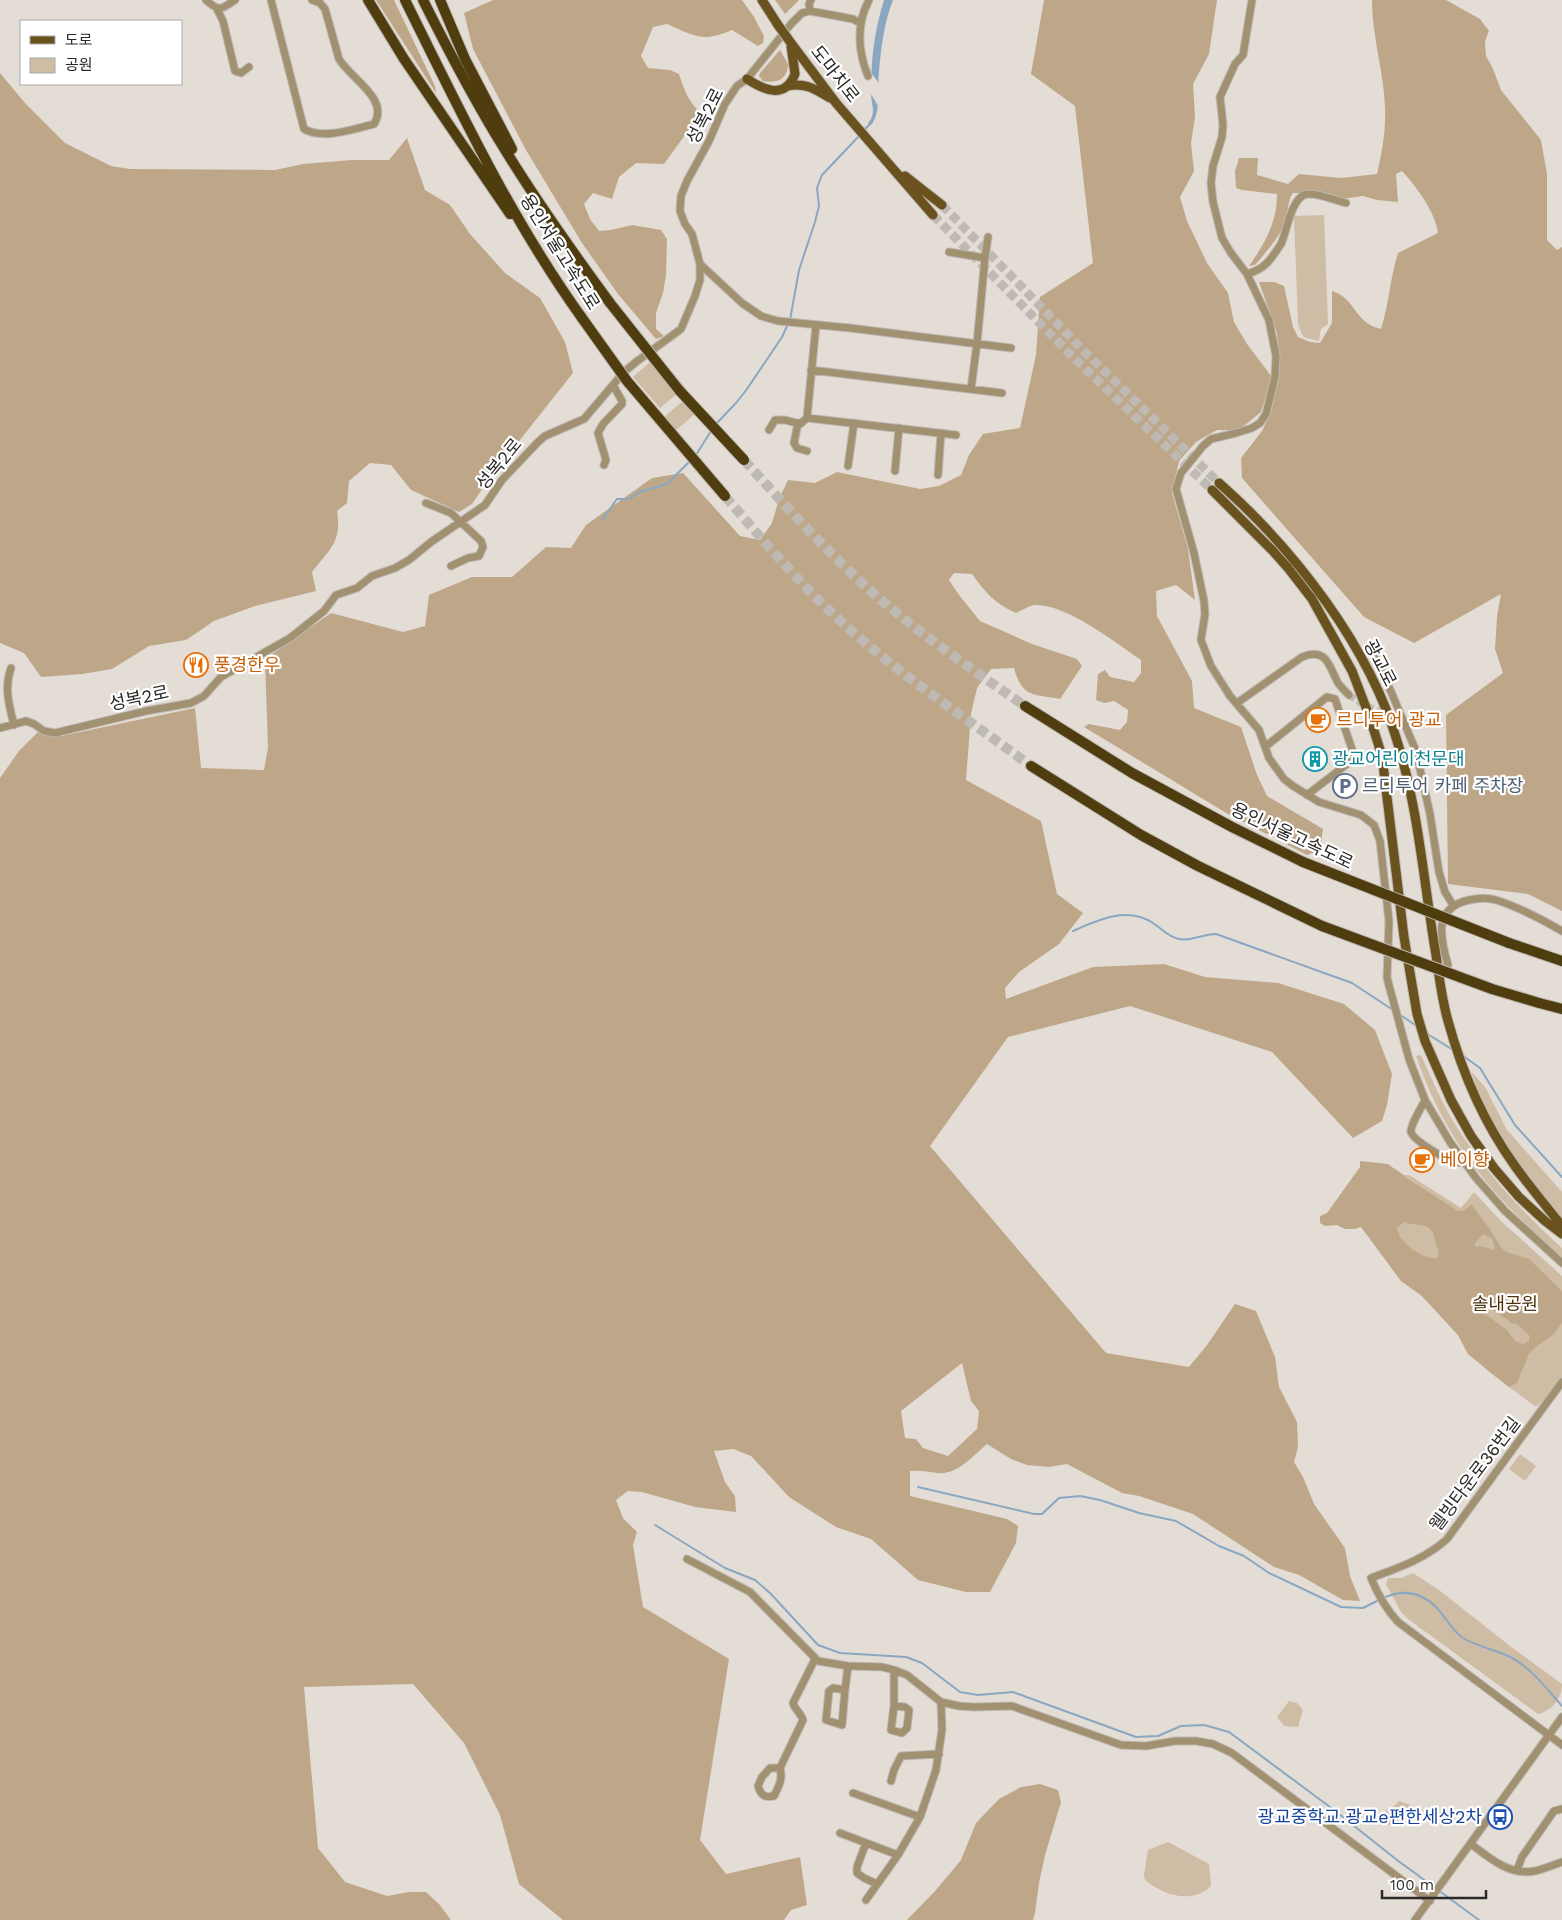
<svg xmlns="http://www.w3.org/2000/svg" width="1562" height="1920" font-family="'Work Sans','Noto Sans KR',sans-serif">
<rect width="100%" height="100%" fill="#e3ddd6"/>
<path fill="#cfbca4" d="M1324 215 1328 324 1321 329 1319 341 1303 337 1298 324 1294 216Z
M658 355 685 387 660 408 633 377Z
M684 400 695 414 675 431 664 417Z
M1421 1055C1432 1078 1441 1102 1455 1124 1484 1171 1521 1211 1562 1248V1257C1493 1197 1446 1143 1416 1056Z
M1471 1071 1485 1087 1507 1130 1562 1192V1218C1522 1177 1490 1125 1471 1071Z
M1394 1168 1404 1175H1409L1461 1208 1474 1192 1502 1222 1562 1276V1377L1547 1397 1536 1407 1493 1375 1468 1354 1458 1335 1422 1296 1401 1281 1361 1226Z
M1520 1454 1536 1466 1525 1481 1509 1469Z
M1413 1573 1439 1590 1510 1646 1562 1684C1562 1698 1552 1711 1538 1714L1408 1619 1401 1612 1386 1584 1388 1578H1401Z
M1289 1701 1297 1703 1303 1710 1298 1727 1284 1726 1277 1717Z
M1399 1801 1413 1806 1405 1820 1392 1826 1380 1821 1388 1808 1393 1807Z
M1168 1842 1209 1864 1211 1886C1192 1904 1164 1896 1145 1880L1144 1875 1148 1850Z"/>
<path fill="#bea788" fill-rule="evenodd" d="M376 0H394L435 86 436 93Z
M493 0H742L754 17 764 36 763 43 758 46 732 30C702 43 695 36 667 24L653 27 641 56 648 68 670 70 679 74C686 96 691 106 709 120L703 129 693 124 664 164 636 163 619 177 612 199 593 193 584 204 590 219 599 231 611 230 632 225 661 230 667 239 666 275 663 293 656 313V329L664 336 656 339 618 294 582 243 526 150 473 49 464 13Z
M775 0H799L785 14Z
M1044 0H1217L1209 54 1193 84 1195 117 1191 143 1194 171 1180 197 1187 221 1207 263 1228 293 1234 322 1247 344 1272 377 1261 412 1239 430H1217L1196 442 1179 461 1172 493 1188 549 1195 600 1176 585 1156 591 1157 616 1192 681 1194 708 1241 727 1257 775 1267 796 1323 829 1320 850 1307 855 1228 814 1084 727 1089 724 1120 730 1127 722 1128 710 1114 701 1104 703 1096 700 1098 674 1105 670 1110 677 1134 682 1141 673V660C1115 642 1065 603 1034 605 1028 606 1021 611 1016 613 994 603 986 593 972 574L954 573 949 580 959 595 980 621 1032 644 1077 659 1082 666 1060 699C1033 694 1022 698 1014 668L991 669 977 688 971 714 966 780 1041 821 1057 894 1083 913 1059 944 1019 972 1005 988 1006 999 1093 967 1164 964 1205 977 1278 983 1344 1004 1375 1030 1392 1074 1387 1105 1382 1121 1353 1138 1272 1052 1130 1006 1008 1037 930 1146 1106 1353 1189 1367 1207 1345 1235 1304 1256 1311 1275 1357 1279 1387 1297 1422 1298 1447 1294 1462 1303 1477 1314 1504 1345 1548 1350 1576 1360 1601 1343 1600 1299 1575 1274 1567 1193 1514 1139 1496 1122 1493 1067 1464 1049 1467 1027 1465 1011 1459 987 1444C973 1456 957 1475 938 1473 928 1472 920 1470 910 1471V1496L1007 1519 1018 1526 1016 1543 990 1592H966L918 1580 871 1539 836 1527 789 1497 751 1456 733 1449 714 1451 725 1482 735 1496 736 1512 695 1507 642 1492 628 1491 616 1500 623 1518 637 1532 633 1545 643 1607 729 1659 700 1840 726 1874 800 1857 807 1905 791 1910 784 1920H563L519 1884 500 1815 464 1743 413 1684 304 1687 318 1848 345 1882 387 1896 409 1892H426L439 1904 451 1920H0V778L19 751 38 732 61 736 195 708 201 768 264 770 268 748 265 659 331 613 403 632 425 626 429 595 472 577H512L546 547 571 548 586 525 652 478 683 473 740 536 760 540 772 523 779 499 788 480 815 483 837 472 920 489 939 486 961 475 969 455 983 434 1020 428 1036 355 1040 297 1093 263 1075 106 1031 74ZM962 1363 971 1401 979 1411 977 1429 948 1456 923 1448 916 1439 905 1438 901 1411Z
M1372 0H1446L1480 19 1489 31 1485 41 1486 56 1493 69 1501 90 1541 140 1547 174V240L1557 250 1562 247V911L1528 894 1448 884 1446 715 1503 673 1495 649 1497 616 1501 594 1414 643 1364 617 1242 478 1241 458 1262 431 1271 412 1279 378 1277 333 1259 282H1274L1284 286 1293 327 1298 337 1310 342 1320 343 1332 323V291C1356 298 1353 322 1381 329 1389 304 1390 278 1398 253L1438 233C1436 213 1416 186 1402 171L1396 174 1398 202 1377 200 1363 196 1342 199 1311 193H1293C1287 201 1289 210 1286 219 1281 236 1266 252 1255 265L1249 266C1265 243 1277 223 1277 194L1242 190 1236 188 1235 171 1239 158H1258L1257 175 1288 184 1299 174 1341 178 1377 174C1382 152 1386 131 1385 108 1384 72 1372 37 1372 0Z
M780 50 788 64C788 79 777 84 763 81L759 76 760 73Z
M0 73 25 103 65 143 111 166 130 169 275 170 303 164 352 160H389L407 138 425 190 450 205 470 234 505 273 540 298 565 342 573 373 489 479 472 504 459 512 411 490 391 465 370 463 349 481 347 503 337 511C342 542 330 549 312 572L316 591 255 606 214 621 186 640 149 646 112 669 82 674 41 677 24 653 0 643Z
M1360 1161 1388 1164 1408 1179 1458 1211 1465 1210 1471 1204 1489 1228 1500 1246 1506 1252 1529 1259 1562 1291V1323L1553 1335 1537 1346 1529 1354 1517 1383 1509 1387 1468 1354 1458 1335 1422 1296 1401 1281 1361 1227 1355 1229H1345L1337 1225 1325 1226 1320 1223V1216L1327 1213 1360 1167ZM1404 1222C1421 1228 1432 1219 1436 1243 1437 1250 1441 1251 1437 1258 1423 1260 1399 1243 1397 1228ZM1483 1234 1492 1238 1495 1250 1480 1246 1475 1247V1244ZM1486 1305 1490 1306 1494 1311H1500L1501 1316 1508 1320 1510 1323 1517 1324 1529 1335V1341L1523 1344 1515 1341 1507 1330 1484 1313 1483 1308Z
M1040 1784 1058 1790 1061 1802 1045 1855 1039 1883 1035 1913 1033 1920H907L936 1890 961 1860 976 1823 999 1799 1021 1787Z"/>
<path fill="#8aa7c2" d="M884 0H893C884 23 881 48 879 72 877 89 882 111 871 125L868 123C877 114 871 104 871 93 871 60 874 32 884 0Z"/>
<path fill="#e3ddd6" d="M869 70 881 86 880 109 869 91Z"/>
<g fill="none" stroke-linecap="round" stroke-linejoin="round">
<path stroke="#8aa7c2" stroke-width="2" d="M863 131 872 122
M790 320 799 270 815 222 819 206 817 188 822 175 860 135
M715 425 736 403 747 389 782 337 788 324
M696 455 711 431
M602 520 617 499H629L640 492 667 484 689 462
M1073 931C1097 920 1127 906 1153 923 1162 929 1168 937 1179 939 1189 942 1203 934 1216 934L1352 983 1393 1010
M1399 1014 1418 1027
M1426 1033 1453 1050
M1462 1055 1480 1068 1515 1125 1562 1177
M918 1487 1034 1514H1042L1059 1498 1080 1496 1100 1500 1139 1513 1176 1521 1219 1546 1244 1556 1269 1573 1341 1607 1363 1608 1379 1600
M655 1525 725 1568 755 1580 770 1593 818 1645 840 1653 906 1657 922 1663 960 1692 978 1695 1013 1692 1136 1737 1158 1736 1181 1726 1204 1725 1229 1732 1334 1810 1397 1860 1479 1920
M1383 1598C1403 1589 1420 1591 1436 1607 1446 1617 1451 1630 1463 1638 1476 1646 1492 1649 1506 1655 1529 1665 1546 1688 1562 1706"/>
<path stroke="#beb9b3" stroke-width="7" stroke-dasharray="7 3.5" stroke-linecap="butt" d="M1349 695 1362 704 1404 722"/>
<path stroke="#beb9b3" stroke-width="9" stroke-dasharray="9 4.5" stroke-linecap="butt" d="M942 205 1082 349 1219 483
M933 215 1073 357 1212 490"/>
<path stroke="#beb9b3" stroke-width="10" stroke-dasharray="10 5" stroke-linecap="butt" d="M744 460C782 502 820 544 862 583 912 629 970 668 1025 706
M725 496C760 537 794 577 833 614 893 671 965 717 1031 766"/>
<defs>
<path id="minor" d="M206 0C220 13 221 9 235 0
M271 0 304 129C323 140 354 129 374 124 390 99 351 79 339 59L325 9 320 3 312 0
M1252 0 1243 55 1235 64 1220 97 1223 125 1222 137 1213 166 1211 183 1213 202 1222 238 1231 253 1247 274 1269 320 1276 356 1275 377 1266 414 1260 423 1252 428 1236 433 1211 439 1203 446 1181 473 1176 489 1194 553 1204 601 1205 614 1201 640 1211 666 1230 696 1259 730 1269 758 1284 779 1293 786 1319 802 1361 815 1374 825 1380 841 1389 921 1387 978 1409 1059 1425 1100 1450 1142 1476 1178 1505 1211 1562 1263
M217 9 223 21 235 71 241 73 249 67
M810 11 809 4 811 0
M868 76C858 52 856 24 869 0
M949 252 985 258 977 343 971 389
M985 258 988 237
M700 264 742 303 761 316 778 321 850 328 1011 348
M1247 274C1254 272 1261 269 1267 263 1272 258 1277 250 1281 244 1287 231 1291 197 1307 194 1319 193 1334 200 1346 203
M816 325 807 418 956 435
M811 370 1002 393
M798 423 794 443 797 448 807 451
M769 430 775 420H785L800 424 807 418
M604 465 606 460 598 433 603 424 622 404V401L613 385
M848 466 854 423
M895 471 899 428
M938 475 941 433
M426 503 451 513 481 541 483 547 479 556 468 558 451 566
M1375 648 1376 656 1416 751 1430 814 1439 872 1445 892 1453 905
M11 668C4 688 9 705 14 725
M1237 703 1302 657C1327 647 1329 666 1338 683 1341 687 1345 691 1349 695
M0 728 26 721 34 724 44 731 55 733 146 711 191 703 204 696 221 677 290 638 324 611 336 595 357 588 372 576 395 568 409 560 431 542 485 505 502 480 539 441 545 436 584 419 624 372 636 362 681 329 695 296 700 280V264L692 234 685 224 680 211 681 196 687 181 709 141 725 104 737 86 747 79 791 24 802 13 810 11 853 19 860 23
M1265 747 1327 697 1335 699 1355 758 1307 795
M1448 965C1440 937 1433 908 1469 900 1478 898 1487 897 1496 900 1519 907 1541 919 1562 931
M1425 1100C1422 1107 1410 1125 1411 1132 1413 1140 1447 1161 1456 1162 1458 1163 1461 1162 1464 1162
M1562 1382 1447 1539C1425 1559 1398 1568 1371 1578 1378 1595 1386 1609 1398 1622L1562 1745
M687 1559 750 1592 818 1661 848 1666 882 1667 894 1670 907 1675 941 1702 959 1706 974 1707 1012 1706 1121 1745 1146 1746 1175 1741H1196L1213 1744 1232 1753 1430 1901
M833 1688 845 1690 842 1725 826 1720 829 1691Z
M845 1690 848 1666
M894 1706 905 1707 909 1710 907 1728 902 1733 891 1730 894 1706V1670
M780 1768C783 1779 779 1786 774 1796 764 1798 761 1795 758 1786L762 1777 770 1768H780L803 1720C801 1713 795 1710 793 1703L815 1659
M891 1781 894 1770 901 1756 939 1754
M853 1793 920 1817
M840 1833 898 1855
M866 1843 857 1867V1873L864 1878 877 1884
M1471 1844C1489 1858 1510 1876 1535 1871 1544 1869 1553 1865 1562 1862
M1517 1870 1522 1857 1554 1811 1562 1809
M866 1900 898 1855 920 1817 936 1770 942 1730 941 1702
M1415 1920 1562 1717"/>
<path id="major" d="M762 0 778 25
M791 43 836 103 933 215
M747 79C764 90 785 100 795 74L791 46
M787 86C805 82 815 89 830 98
M905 176 942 205
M1219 483C1294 549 1370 647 1398 744 1419 812 1424 885 1436 955 1439 977 1442 1000 1448 1021 1462 1072 1484 1123 1515 1166 1530 1187 1546 1206 1562 1226
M1212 490 1272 550 1288 568 1312 599 1352 671 1370 718 1382 756 1404 937 1417 1014 1425 1041 1451 1100 1471 1136 1494 1168 1519 1197 1545 1221 1562 1234"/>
<path id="highway" d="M368 0 404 59 510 214
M405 0C459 109 511 219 582 318
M423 0C449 52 476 104 507 153 539 205 574 254 610 303
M440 0 465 59 512 149
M1025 706 1132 773 1232 827 1303 862
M1031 766 1141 835 1198 866 1322 926
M1509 943 1562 961
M1539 1003 1562 1009"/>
</defs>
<use href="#minor" stroke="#beb9b3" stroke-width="9"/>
<use href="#major" stroke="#beb9b3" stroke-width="11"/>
<use href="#highway" stroke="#beb9b3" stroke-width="12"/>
<use href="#minor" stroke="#a19170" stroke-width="7"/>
<use href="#major" stroke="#69521e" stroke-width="9"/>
<use href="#highway" stroke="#503d0f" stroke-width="10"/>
<defs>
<path id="major-bridge" d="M778 25 791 43"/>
<path id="highway-bridge" d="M610 303 679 390 744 460
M582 318 627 381 725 496
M1303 862 1509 943
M1322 926 1492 989 1539 1003"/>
</defs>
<use href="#major-bridge" stroke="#beb9b3" stroke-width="11" stroke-linecap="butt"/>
<use href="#highway-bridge" stroke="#beb9b3" stroke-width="12" stroke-linecap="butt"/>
<use href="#major-bridge" stroke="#69521e" stroke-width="9"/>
<use href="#highway-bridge" stroke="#503d0f" stroke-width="10"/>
</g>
<defs>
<symbol id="restaurant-ring" viewBox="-11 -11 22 22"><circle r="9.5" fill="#fff" stroke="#e8710a" stroke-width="1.5"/><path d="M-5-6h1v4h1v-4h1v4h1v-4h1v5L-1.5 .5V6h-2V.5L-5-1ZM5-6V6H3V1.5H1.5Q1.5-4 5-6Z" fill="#e8710a"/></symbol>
<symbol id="cafe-ring" viewBox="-11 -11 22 22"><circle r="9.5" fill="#fff" stroke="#e8710a" stroke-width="1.5"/><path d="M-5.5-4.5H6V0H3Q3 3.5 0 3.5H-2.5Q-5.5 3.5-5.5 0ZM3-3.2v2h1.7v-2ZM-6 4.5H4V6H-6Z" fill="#e8710a"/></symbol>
<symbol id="building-ring" viewBox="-11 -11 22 22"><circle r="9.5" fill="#fff" stroke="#0f9aa8" stroke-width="1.5"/><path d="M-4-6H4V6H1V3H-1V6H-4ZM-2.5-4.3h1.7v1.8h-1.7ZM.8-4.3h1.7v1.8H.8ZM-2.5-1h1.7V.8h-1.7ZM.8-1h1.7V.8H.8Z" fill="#0f9aa8"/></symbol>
<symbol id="parking-ring" viewBox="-11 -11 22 22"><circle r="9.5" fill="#fff" stroke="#5c6f8a" stroke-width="1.5"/><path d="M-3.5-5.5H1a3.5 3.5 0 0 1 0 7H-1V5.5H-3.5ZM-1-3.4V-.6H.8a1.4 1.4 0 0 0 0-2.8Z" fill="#5c6f8a"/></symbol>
<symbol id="bus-ring" viewBox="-11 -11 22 22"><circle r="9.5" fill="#fff" stroke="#1a4fb4" stroke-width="1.5"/><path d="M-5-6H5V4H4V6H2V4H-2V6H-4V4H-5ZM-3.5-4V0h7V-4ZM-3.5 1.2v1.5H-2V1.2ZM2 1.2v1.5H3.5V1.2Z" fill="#1a4fb4"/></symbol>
</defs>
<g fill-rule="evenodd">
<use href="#restaurant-ring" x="182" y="651" width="28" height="28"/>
<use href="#cafe-ring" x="1304" y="706" width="28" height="28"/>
<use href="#building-ring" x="1301" y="745" width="28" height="28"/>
<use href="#parking-ring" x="1331" y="772" width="28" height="28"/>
<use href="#cafe-ring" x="1408" y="1146" width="28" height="28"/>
<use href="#bus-ring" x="1486" y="1803" width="28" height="28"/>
</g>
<g text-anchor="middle" stroke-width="4.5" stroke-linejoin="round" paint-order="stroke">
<g font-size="18" fill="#2c2a28" stroke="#fff">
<text transform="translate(835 74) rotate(52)" y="6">도마치로</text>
<text transform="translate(705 116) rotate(-63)" y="6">성복2로</text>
<text transform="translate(560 252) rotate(58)" y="6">용인서울고속도로</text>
<text transform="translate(499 464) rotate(-51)" y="6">성복2로</text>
<text transform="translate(1380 663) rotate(63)" y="6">광교로</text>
<text transform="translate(139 698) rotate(-12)" y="6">성복2로</text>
<text transform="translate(1292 836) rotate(25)" y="6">용인서울고속도로</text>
<text transform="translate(1475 1474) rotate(-53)" y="6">웰빙타운로36번길</text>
</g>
<g font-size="18" fill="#c56008" stroke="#fff" text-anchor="start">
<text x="214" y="671">풍경한우</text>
<text x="1336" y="726">르디투어 광교</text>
<text x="1440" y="1166">베이향</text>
</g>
<g font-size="18" fill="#0d838f" stroke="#fff" text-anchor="start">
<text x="1332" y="765">광교어린이천문대</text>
</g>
<g font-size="18" fill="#4e5e75" stroke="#fff" text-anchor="start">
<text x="1362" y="792">르디투어 카페 주차장</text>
</g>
<g font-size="18" fill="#4d340c" stroke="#fff">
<text x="1505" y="1310">솔내공원</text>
</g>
<g font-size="18" fill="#164399" stroke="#fff" text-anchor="end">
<text x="1482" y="1823">광교중학교.광교e편한세상2차</text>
</g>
</g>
<rect x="20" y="20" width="162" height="65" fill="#ffffff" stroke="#abaaa9"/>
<rect x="30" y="36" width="25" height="8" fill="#69521e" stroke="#abaaa9"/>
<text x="65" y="45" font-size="15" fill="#2c2a28">도로</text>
<rect x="30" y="58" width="25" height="15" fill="#cfbca4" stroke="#abaaa9"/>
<text x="65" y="70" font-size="15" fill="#2c2a28">공원</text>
<path d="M1382 1890v8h104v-8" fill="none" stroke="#2c2a28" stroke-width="2.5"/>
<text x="1390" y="1890" font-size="15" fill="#2c2a28" stroke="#ffffff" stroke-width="4" paint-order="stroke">100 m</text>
</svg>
